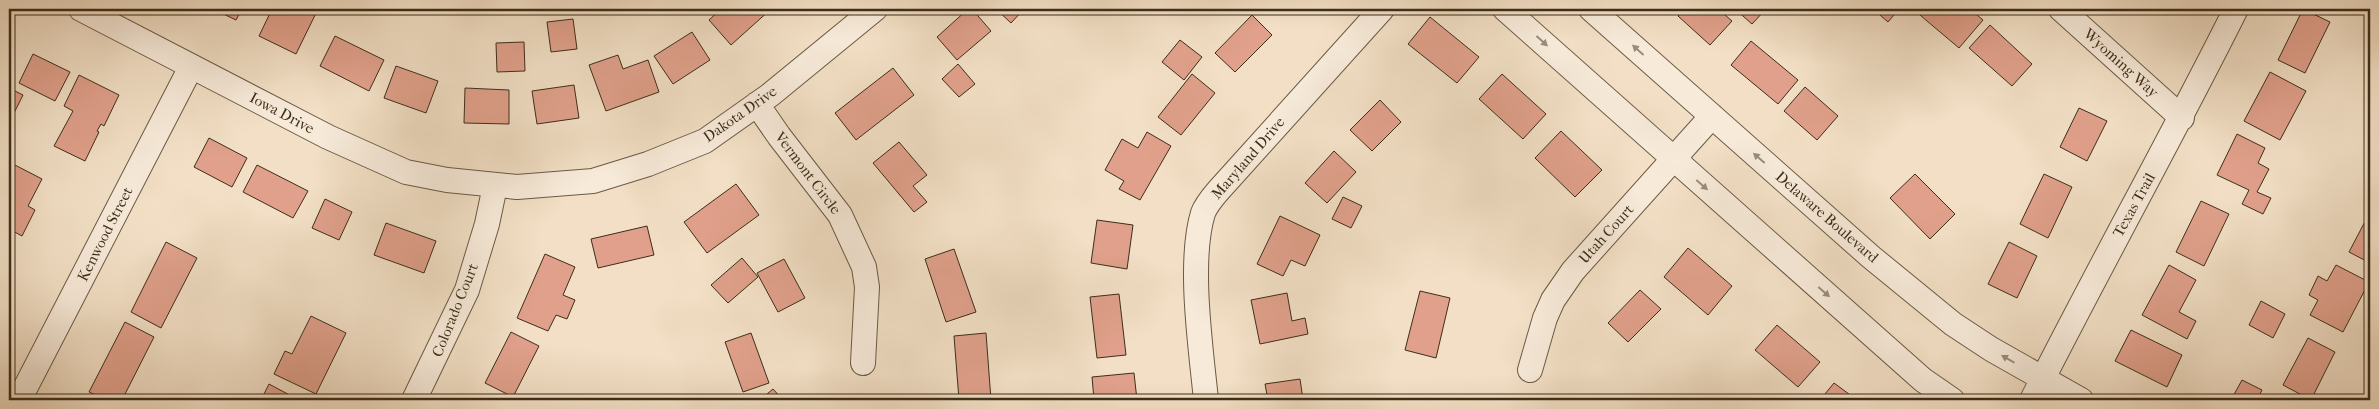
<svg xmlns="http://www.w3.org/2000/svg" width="2379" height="409" font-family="'IM FELL French Canon',serif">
<rect width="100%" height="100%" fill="#f2dfc5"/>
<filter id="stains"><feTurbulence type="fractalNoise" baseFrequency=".004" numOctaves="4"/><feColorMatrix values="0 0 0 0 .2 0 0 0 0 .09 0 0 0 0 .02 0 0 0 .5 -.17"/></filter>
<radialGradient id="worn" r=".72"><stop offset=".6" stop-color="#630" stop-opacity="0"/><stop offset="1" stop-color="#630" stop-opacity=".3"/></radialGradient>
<path fill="#e0a08b" stroke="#3d2e19" d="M213 9H242L236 20Z
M272 9H282L293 14 296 9H318L296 54 259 36Z
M721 9H771L731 45 709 20Z
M968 9H972L991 31 957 60 937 37Z
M996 9H1024L1011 23Z
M1685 9H1718L1732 21 1710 45 1678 16Z
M1735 9H1766L1752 24Z
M1873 9H1899L1888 22Z
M1916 9H1970L1983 20 1959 48 1914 10Z
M2155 9H2170L2167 15Z
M2303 9 2330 22 2305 73 2278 60Z
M1252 15 1272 35 1235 72 1215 53Z
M1430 17 1479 57 1457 83 1408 44Z
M573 19 577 49 551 52 547 22Z
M1990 25 2032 64 2012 86 1969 48Z
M692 32 710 60 673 84 654 56Z
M335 36 384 60 369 91 320 66Z
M1180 40 1202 57 1184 80 1162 62Z
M1751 41 1798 80 1778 104 1731 65Z
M524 42 525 71 497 72 496 43Z
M33 54 70 72 55 101 19 83Z
M618 55 623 69 648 60 659 92 606 111 589 65Z
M958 64 975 84 959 97 942 79Z
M396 66 438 81 426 113 384 98Z
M893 68 914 95 856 140 835 113Z
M2270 72 2306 91 2280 140 2244 121Z
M1192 74 1215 93 1181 135 1158 117Z
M1502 74 1546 114 1523 139 1479 99Z
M79 75 119 95 104 126 101 124 97 131 99 132 85 161 54 146 73 111 64 106Z
M574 85 579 118 537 124 532 91Z
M1805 87 1838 116 1817 140 1784 111Z
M9 88 23 95 11 119 9 118Z
M465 88 509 90V124L464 123Z
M1380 100 1401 122 1372 151 1350 130Z
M2079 108 2107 121 2087 161 2060 147Z
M1561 131 1602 170 1575 197 1535 158Z
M1147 132 1171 146 1140 200 1119 189 1124 181 1105 170 1122 139 1138 148Z
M2237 134 2265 148 2258 163 2269 169 2257 192 2271 198 2263 214 2242 204 2249 190 2217 175Z
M209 138 247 158 232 187 194 167Z
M899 142 927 175 913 186 927 202 914 212 873 163Z
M1334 151 1356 172 1327 203 1305 183Z
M13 164 42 179 28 206 35 210 22 236 9 229V171Z
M257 165 308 191 293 218 243 192Z
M1915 174 1955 214 1930 239 1890 198Z
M2044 174 2072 187 2048 238 2020 224Z
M736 184 759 215 707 253 684 222Z
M1343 197 1362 206 1351 228 1332 219Z
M325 199 352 212 339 240 312 228Z
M2201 201 2229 214 2204 266 2176 252Z
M2370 212V263L2349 252Z
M1280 216 1320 235 1305 266 1291 260 1283 276 1257 264Z
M1097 220 1133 225 1127 269 1091 263Z
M386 223 436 241 424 273 374 255Z
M647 226 654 255 598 268 591 239Z
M166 242 197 258 161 328 131 312Z
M2009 242 2037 256 2017 298 1988 284Z
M1688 248 1732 286 1708 315 1664 277Z
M954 249 976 312 946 322 925 259Z
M545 254 575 267 563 295 575 300 567 319 556 315 548 331 517 318Z
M742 258 758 277 728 303 711 285Z
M784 259 805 298 778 312 757 273Z
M2169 265 2196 280 2179 312 2196 321 2187 339 2142 315Z
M2336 265 2369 282 2343 332 2310 315 2318 300 2309 295 2318 276 2327 281Z
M1640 290 1661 309 1628 342 1608 323Z
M1420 291 1450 298 1436 358 1405 350Z
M1287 293 1292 321 1305 318 1308 334 1260 344 1251 300Z
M1119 294 1126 355 1097 358 1090 297Z
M2261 301 2285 314 2273 338 2249 325Z
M311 316 346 333 316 394 274 374 285 351 292 354Z
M125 322 154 337 122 400H106L89 392Z
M1777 325 1820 362 1798 387 1755 350Z
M2131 330 2182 355 2167 387 2115 361Z
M511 332 539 346 513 397 485 383Z
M751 333 769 383 743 392 725 342Z
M986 333 991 400H959L954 336Z
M2308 338 2335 352 2311 400 2283 385Z
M1134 373 1137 400H1094L1092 377Z
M1300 379 1303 400H1268L1265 384Z
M2242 380 2262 390 2257 400H2231Z
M1834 383 1857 400H1820Z
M269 384 299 400H261Z
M773 389 783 400H760Z"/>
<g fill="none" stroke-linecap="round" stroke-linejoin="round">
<defs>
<path id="minor" d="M81 9 328 137 406 172 447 180 517 187 593 181 648 164 705 141 770 95 875 9
M1505 9 1923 380 1952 400
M1591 9 1871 257 1953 324 1991 349 2081 400
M2061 9 2182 118
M757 104 779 136 840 215 864 267 867 287 863 363
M1530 370 1545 318 1553 300 1573 271 1712 116
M19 400 191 67
M414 400 467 290 487 224 495 186
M1206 400C1201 349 1188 262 1203 213 1206 205 1212 198 1218 191L1382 9
M2032 400C2098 269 2170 141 2236 9"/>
</defs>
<use href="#minor" stroke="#6a5a44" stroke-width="26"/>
<use href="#minor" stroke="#f7ead9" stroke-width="24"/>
</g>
<defs><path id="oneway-solid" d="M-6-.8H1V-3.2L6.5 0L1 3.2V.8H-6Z" transform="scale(1.25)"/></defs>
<g fill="#9a8c79">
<use href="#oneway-solid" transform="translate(1542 41) rotate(42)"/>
<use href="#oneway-solid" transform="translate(1638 50) rotate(-138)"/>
<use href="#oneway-solid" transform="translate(1759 158) rotate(-139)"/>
<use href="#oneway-solid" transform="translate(1702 185) rotate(41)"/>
<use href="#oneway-solid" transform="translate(1824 292) rotate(41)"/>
<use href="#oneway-solid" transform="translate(2008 359) rotate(-150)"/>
</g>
<g text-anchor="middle" stroke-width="4" stroke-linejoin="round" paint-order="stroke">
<g font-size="15" fill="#3d2e19" stroke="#f7ead9">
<text transform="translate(2121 63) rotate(42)" y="5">Wyoming Way</text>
<text transform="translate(282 113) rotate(28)" y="5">Iowa Drive</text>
<text transform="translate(740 114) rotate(-35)" y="5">Dakota Drive</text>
<text transform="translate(1248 158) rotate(-49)" y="5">Maryland Drive</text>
<text transform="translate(808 173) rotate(53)" y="5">Vermont Circle</text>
<text transform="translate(2134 205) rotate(-61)" y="5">Texas Trail</text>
<text transform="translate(1827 217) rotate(41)" y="5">Delaware Boulevard</text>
<text transform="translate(105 234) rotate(-63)" y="5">Kenwood Street</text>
<text transform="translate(1606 234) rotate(-48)" y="5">Utah Court</text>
<text transform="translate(455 310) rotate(-68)" y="5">Colorado Court</text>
</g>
</g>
<rect width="2379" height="409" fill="none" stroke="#f2dfc5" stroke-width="30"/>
<rect x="10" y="10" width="2359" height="389" fill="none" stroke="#3d2e19" stroke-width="2.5"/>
<rect x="15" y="15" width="2349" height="379" fill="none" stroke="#3d2e19"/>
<rect width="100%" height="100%" filter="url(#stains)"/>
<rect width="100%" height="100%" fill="url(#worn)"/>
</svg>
